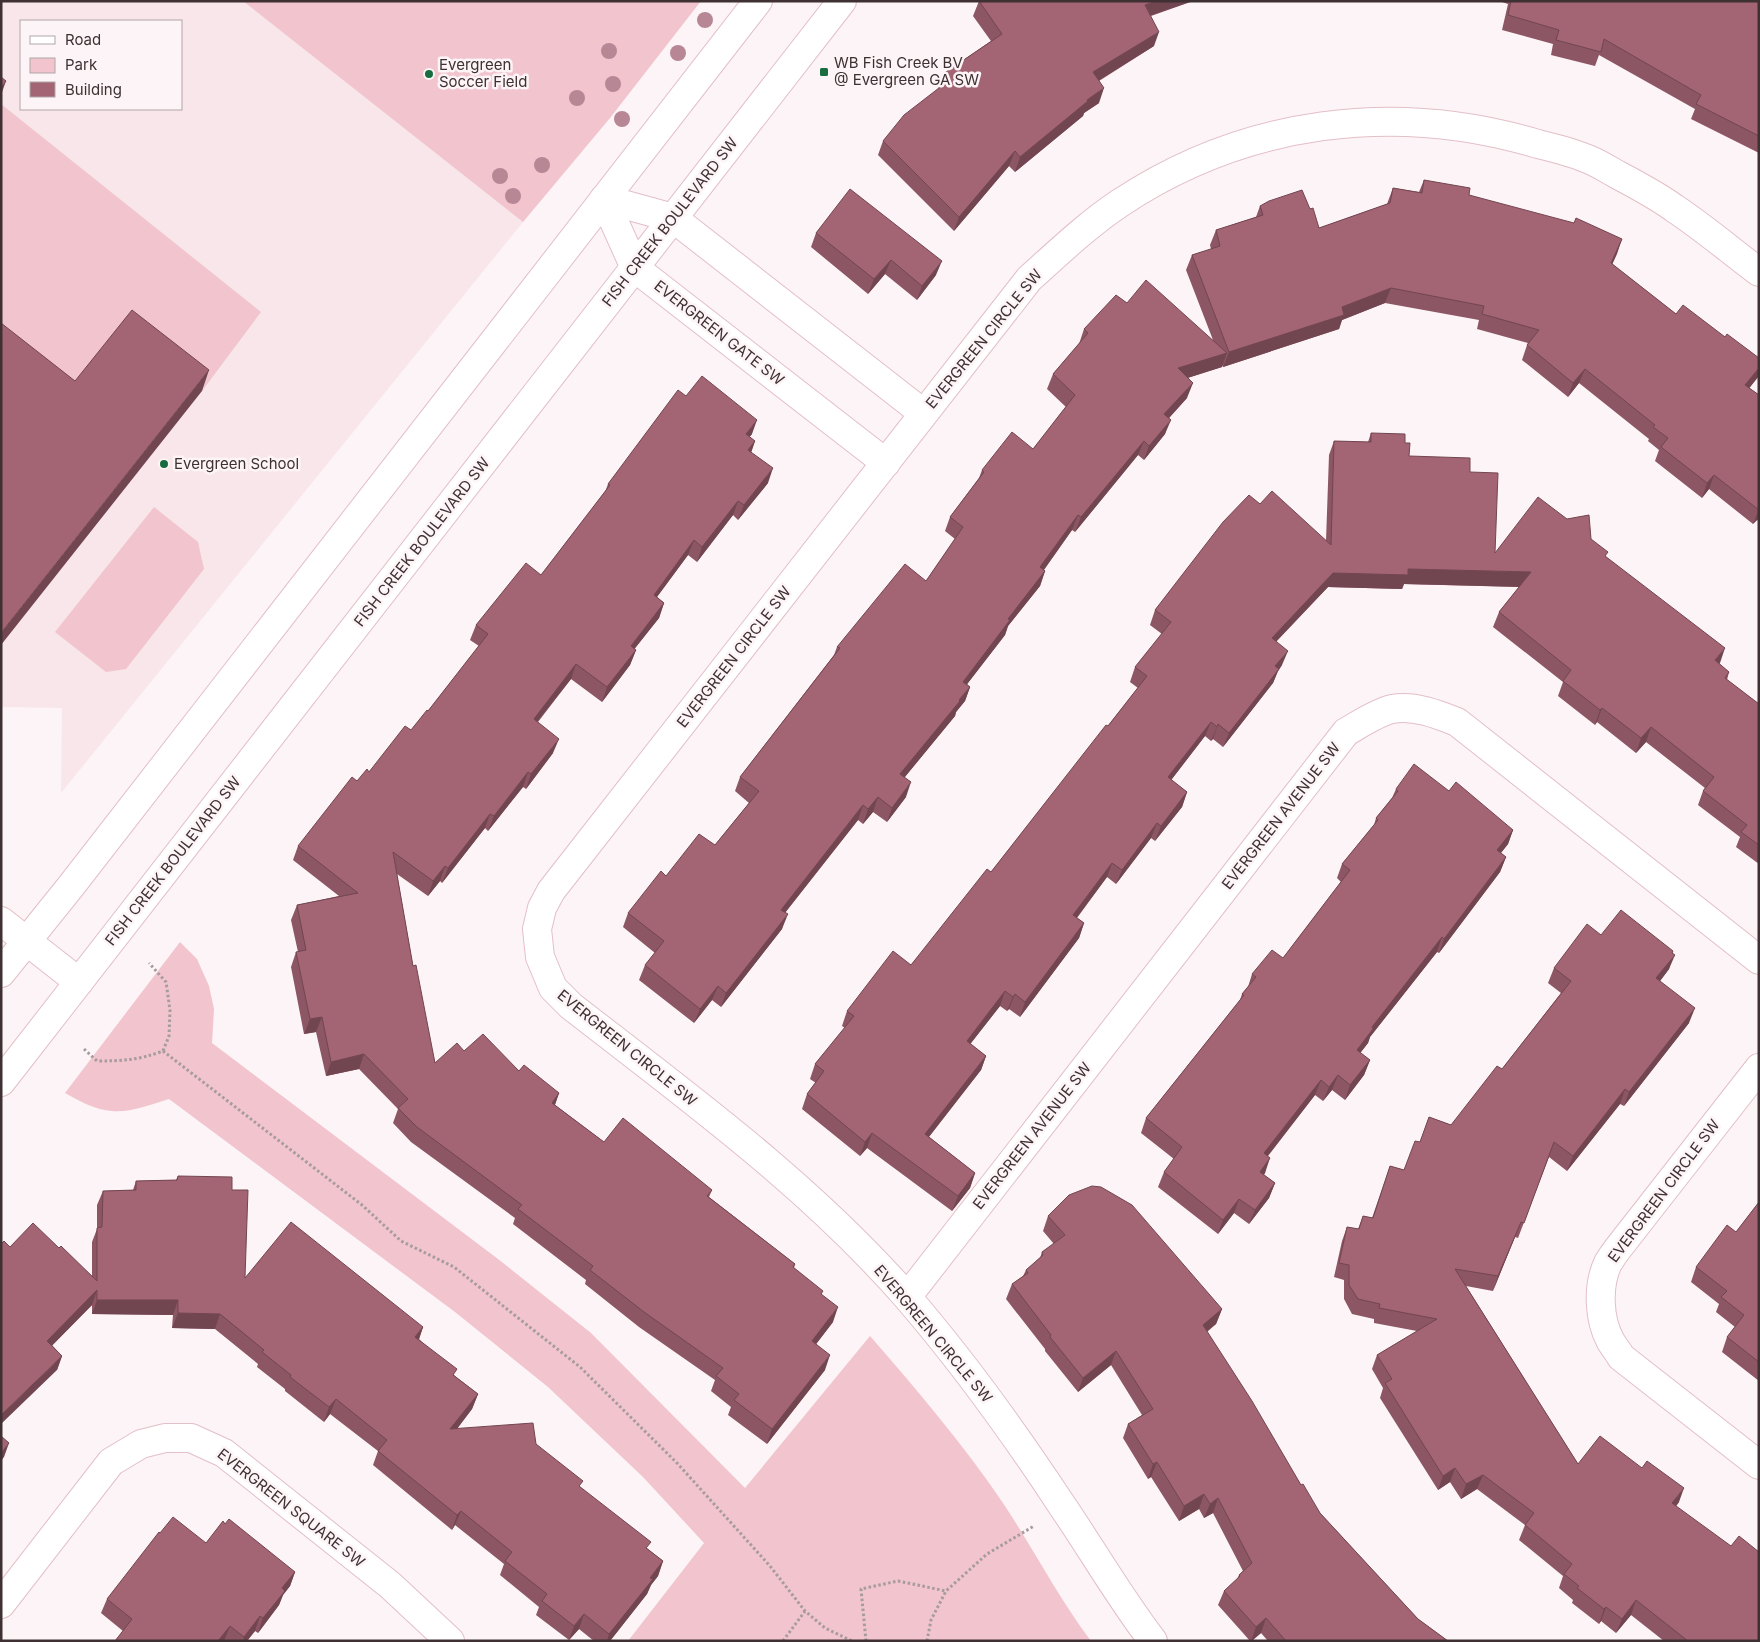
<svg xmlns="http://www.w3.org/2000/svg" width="1760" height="1642" font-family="Inter,sans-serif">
<rect width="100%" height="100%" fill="#fcf4f6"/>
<path fill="#f8e6ea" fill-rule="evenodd" d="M1 1H243L523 222 61 793 62 708 1 707ZM21 21H181V109H21Z"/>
<path fill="#f1c4ce" d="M243 1H701L610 118 523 222Z
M1 104 261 312 202 391 124 332 68 403 1 351Z
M154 507 198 542 204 569 126 669 106 672 55 632Z
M180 942 197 959 209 986 214 1009 212 1043 498 1259 591 1333 745 1488 870 1336C917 1390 963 1444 1003 1503 1033 1548 1058 1597 1091 1641H628L704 1543 643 1477 548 1387 455 1312 169 1099C153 1104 130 1113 112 1111 96 1110 79 1101 65 1093Z"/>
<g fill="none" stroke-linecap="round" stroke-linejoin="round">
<defs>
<path id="minor" d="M604 199 635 268 886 463
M604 199 673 218 923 413
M1759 1068 1619 1247C1615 1252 1611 1258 1608 1263 1597 1286 1599 1319 1610 1340 1613 1346 1618 1351 1621 1357L1759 1465
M907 1297 1346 732C1360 724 1376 713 1392 709 1414 705 1437 714 1457 722L1759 960
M1 1604 111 1462 141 1444 165 1438H191L224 1453 390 1585 450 1641
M1153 1641C1120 1598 1093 1551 1063 1507 1015 1434 964 1363 907 1297 809 1185 688 1097 571 1006L553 988 540 957 537 929 542 908 551 891 1029 279C1058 253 1087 225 1120 203 1245 120 1395 101 1538 144 1554 148 1571 152 1585 158 1597 162 1607 169 1618 175 1637 185 1656 195 1674 208 1704 228 1731 251 1759 272"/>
<path id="tertiary" d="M1 921 79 982"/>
<path id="secondary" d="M1 973 71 886 758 1
M1 1082 842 1"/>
</defs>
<use href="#minor" stroke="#e3bfc7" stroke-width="30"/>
<use href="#tertiary" stroke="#e3bfc7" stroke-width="30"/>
<use href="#secondary" stroke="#e3bfc7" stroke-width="30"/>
<path stroke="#a69b9d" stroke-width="3" stroke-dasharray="2.5 2.5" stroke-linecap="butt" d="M84 1049 97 1061C122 1061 139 1060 163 1051L169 1036 170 1010 166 982 149 963
M163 1051 362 1205 401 1241 454 1267 580 1367 677 1463 770 1566 805 1611 825 1628 852 1641
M783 1641 805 1611
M866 1641 861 1589 898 1581 946 1591
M927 1641 931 1620 946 1591 987 1554 1034 1526"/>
<use href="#minor" stroke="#fff" stroke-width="28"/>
<use href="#tertiary" stroke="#fff" stroke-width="28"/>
<use href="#secondary" stroke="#fff" stroke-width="28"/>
</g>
<g fill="#b78796">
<circle cx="705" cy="20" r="8"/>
<circle cx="609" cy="51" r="8"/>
<circle cx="678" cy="53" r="8"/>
<circle cx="613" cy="84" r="8"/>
<circle cx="577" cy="98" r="8"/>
<circle cx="622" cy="119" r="8"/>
<circle cx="542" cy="165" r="8"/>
<circle cx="500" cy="176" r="8"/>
<circle cx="513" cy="196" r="8"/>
</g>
<path fill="#8c5664" d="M1193 1 1151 16 1154 46 1099 81V103L1084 113 1083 116 1015 172 1009 166 954 231 878 155 883 141 938 89 943 74 991 41 973 16 979 1Z
M1499 1H1759V153L1691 119 1695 109 1599 55 1595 66 1551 55 1553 44 1502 30 1508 4Z
M1424 180 1469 195 1622 239 1612 264 1676 314 1725 337 1759 358V376L1749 388 1759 395V521L1757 520 1753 524 1709 489 1702 498 1655 461 1659 450 1648 441 1649 439 1579 383 1568 397 1522 360 1527 345 1528 343 1477 329 1479 320 1385 303 1342 320 1339 329 1223 367V365L1222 367 1187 378V398L1169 418 1165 434 1144 460 1138 455 1075 532 1072 530 1044 570 1045 571 1040 586 1008 626 1005 635 967 684 970 687 965 701 956 712 955 716 904 778 906 797 887 822 873 812 863 824 858 820 785 913 782 929 721 1007 712 1000 694 1023 639 980 645 965 655 953 623 927 628 913 666 876 715 845 749 803 735 791 740 777 834 655 837 647 926 581 955 539 945 531 950 517 979 478 982 470 1033 449 1066 407 1047 389 1053 374 1079 344 1084 329 1127 303 1213 340 1186 270 1192 255 1211 249 1210 245 1216 230 1256 217 1260 206 1310 209 1319 228 1387 204 1393 188 1419 192Z
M816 233 936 275 917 300 885 274 868 294 811 247Z
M686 396 752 434 749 437 755 441 751 452 768 483 738 520 733 515 697 562 688 555 657 597 664 603 659 618 634 649 636 650 630 665 602 702 571 679 538 722 553 753 526 789 523 787 488 831 485 828 442 883 440 881 428 896 397 874 413 966 435 1063 464 1051 519 1071 559 1093 555 1105 604 1142 712 1190 709 1197 795 1264 794 1268 822 1295 833 1322 816 1344 825 1370 767 1444 728 1415 731 1407 711 1391 715 1380 639 1327 585 1284 586 1280 513 1224 515 1218 411 1142 393 1123 398 1109 359 1069 326 1076 316 1032 304 1034 291 967 296 952H298L291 920 297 905 339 896 293 860 298 846 357 781 369 772 411 730 428 711 479 646 470 640 476 625 541 575 605 492 608 484Z
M1371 433 1405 443 1409 456 1470 472 1495 553 1591 539 1606 557 1720 663 1719 664 1729 672 1727 680 1759 704V864L1736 847 1740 837 1698 805 1703 791 1705 788 1646 742 1636 753 1597 722 1595 725 1558 696 1563 682 1493 627 1499 612 1519 587 1404 584 1402 589 1328 587 1276 642 1282 665 1278 671 1273 683 1223 747 1213 739 1211 741 1205 736 1171 780 1187 792 1182 807 1155 841 1151 838 1116 884 1107 877 1077 918 1084 923 1079 938 1020 1017 1009 1009 1007 1011 1000 1006 970 1044 986 1056 981 1070 929 1137 975 1173 970 1188 952 1211 867 1148 860 1156 802 1109 807 1094 816 1083 810 1079 815 1064 845 1028 842 1026 847 1011 911 965 991 872 1138 688 1130 682 1135 667 1162 634 1150 625 1155 610 1260 504 1326 541 1329 455 1334 441 1368 442Z
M1396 789 1449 791 1513 830 1508 844 1501 853 1506 857 1500 872 1439 953 1437 952 1370 1037 1368 1043 1360 1053 1370 1060 1364 1075 1345 1100 1332 1090 1323 1101 1315 1095 1268 1156 1265 1173 1264 1175 1275 1183 1269 1198 1249 1224 1234 1213 1218 1234 1158 1187 1164 1172 1174 1159 1141 1133 1146 1118 1240 1000 1242 994 1248 987 1252 974 1283 958 1341 882 1337 878 1342 864 1374 825 1376 818 1392 798Z
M1601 935 1673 953 1669 969 1660 981 1689 1023 1624 1106 1620 1104 1567 1171 1549 1157 1518 1238 1515 1237 1493 1291 1466 1286 1578 1464 1679 1502 1676 1506 1759 1641H1664L1631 1615 1616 1633 1601 1621 1599 1624 1572 1603 1573 1600 1559 1588 1563 1576 1519 1540 1525 1525 1477 1489 1461 1499 1450 1482 1438 1490 1380 1398 1383 1388 1372 1369 1377 1355 1417 1331 1374 1323V1319L1352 1314 1344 1299V1280L1334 1277 1342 1241 1347 1227 1358 1229 1363 1216 1372 1218 1390 1166 1404 1170 1420 1142 1429 1117 1451 1125 1502 1069 1561 993 1548 983 1554 968Z
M178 1176 232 1190 245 1278 423 1327 419 1339 455 1376 478 1394 472 1409 457 1429 536 1444 581 1488 648 1549 663 1561 658 1576 651 1585 647 1594 610 1641H594L579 1629 569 1640 536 1615 539 1607 500 1575 504 1564 455 1525 452 1530 373 1465 378 1451 330 1414 324 1422 285 1391V1389L257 1367 258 1364 215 1329 172 1328 173 1315 92 1314V1305L52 1345 62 1356 57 1370 10 1247 59 1248 92 1276V1242L97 1229V1205L103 1191 133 1190 136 1181 176 1180Z
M1759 1202V1381L1722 1352 1727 1337 1735 1327 1716 1312 1719 1304 1691 1282 1696 1267 1736 1232Z
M1048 1216 1222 1309 1216 1324 1207 1332 1301 1485 1320 1513 1418 1619 1448 1641H1268L1261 1633 1252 1641H1250L1243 1633 1218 1605 1224 1591 1237 1579 1239 1575 1243 1571 1213 1513 1204 1518 1199 1509 1179 1521 1151 1477 1148 1479 1123 1438 1128 1424 1142 1415 1111 1365 1078 1392 1045 1351V1349L1006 1299 1012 1284 1023 1276 1026 1270 1040 1258 1042 1252 1054 1244 1043 1231Z
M160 1533 206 1543 295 1572 290 1586 283 1595 279 1605 258 1633 255 1631 247 1641H115L123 1631 101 1613 107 1599Z"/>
<path fill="#724651" d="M1156 1H1193L1140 19 1145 5Z
M1159 32 1154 46 1088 87 1093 72Z
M6 81 1 95V88Z
M1104 88 1099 103 1084 113 1083 116 1015 172 1020 157 1087 100Z
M1015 151 1009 166 954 231 959 217Z
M1622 239 1617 254 1606 278 1611 263Z
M891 260 885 274 868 294 874 279Z
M942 261 936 275 917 300 922 286Z
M1391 288 1385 303 1342 320 1339 329 1223 367 1229 352Z
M1227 353 1222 367 1172 383 1178 368Z
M1759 368 1758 377 1740 400 1745 385Z
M1585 369 1579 383 1568 397 1573 383Z
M209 370 202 391 1 645V633Z
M1193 383 1187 398 1159 429 1164 414Z
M757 420 752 434 740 449 746 434Z
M1171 420 1165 434 1144 460 1149 446Z
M755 441 750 456 748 450Z
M1144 441 1138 455 1075 532 1081 517Z
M773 468 768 483 738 520 744 505Z
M1714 475 1709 489 1702 498 1707 483Z
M738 501 733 515 697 562 702 547Z
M1759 509V515L1757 520 1753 524Z
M1078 515 1072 530 1035 582 1040 567Z
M694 540 688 555 648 609 654 595Z
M1408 569 1531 572 1526 587 1404 584 1402 589 1328 587 1266 652 1272 638 1333 573Z
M1045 571 1040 586 1008 626 1005 635 958 696 963 682 1008 619Z
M664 603 659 618 625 661 631 646Z
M1725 648 1720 663 1709 675 1715 660Z
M636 650 630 665 602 702 607 687Z
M1288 651 1282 665 1278 671 1273 683 1223 747 1229 733 1275 666Z
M576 664 571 679 528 733 534 719Z
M970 687 965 701 956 712 955 716 895 789 900 774Z
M1602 708 1597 722 1595 725 1600 710Z
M1211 722 1205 736 1162 792 1168 777Z
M1218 724 1213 739 1211 741 1217 727Z
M1651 727 1646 742 1636 753 1641 738Z
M559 739 553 753 526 789 531 774Z
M528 772 523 787 488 831 494 816Z
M911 782 906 797 887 822 892 808Z
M1187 792 1182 807 1155 841 1161 826Z
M878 797 873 812 863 824 868 809Z
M863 805 858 820 776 924 781 910Z
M490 814 485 828 442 883 448 868Z
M1157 823 1151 838 1116 884 1122 870Z
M1513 830 1508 844 1491 865 1497 850Z
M1506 857 1500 872 1439 953 1444 939Z
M1112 863 1107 877 1068 929 1073 915Z
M445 866 440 881 428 896 433 881Z
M788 914 782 929 721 1007 726 993Z
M1084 923 1079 938 1020 1017 1025 1002Z
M1442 937 1437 952 1370 1037 1368 1043 1351 1065 1357 1050 1372 1027Z
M1673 951 1670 961 1675 955 1669 969 1651 993 1656 978Z
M718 986 712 1000 694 1023 700 1009Z
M1005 991 1000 1006 961 1056 967 1041Z
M1015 994 1009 1009 1007 1011 1013 997Z
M1695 1008 1689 1023 1624 1106 1629 1092Z
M322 1017 316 1032 304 1034 310 1019Z
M364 1054 359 1069 326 1076 331 1062Z
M986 1056 981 1070 920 1148 925 1134Z
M1370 1060 1364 1075 1345 1100 1350 1085Z
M1338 1075 1332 1090 1323 1101 1329 1087Z
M1321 1080 1315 1095 1259 1167 1264 1153Z
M1625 1089 1620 1104 1567 1171 1573 1156Z
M559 1093 554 1107 552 1103Z
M872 1133 867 1148 860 1156 865 1142Z
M1270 1158 1265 1173 1254 1186 1260 1172Z
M975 1173 970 1188 952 1211 958 1196Z
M1275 1183 1269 1198 1249 1224 1255 1210Z
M1239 1199 1234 1213 1218 1234 1223 1220Z
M1521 1222 1515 1237 1493 1291 1498 1276Z
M97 1290 92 1305 42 1356 47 1341Z
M97 1300H178L173 1315 92 1314Z
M838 1307 833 1322 807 1356 812 1341Z
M1222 1309 1216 1324 1197 1339 1203 1325Z
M178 1313 220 1314 215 1329 172 1328Z
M423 1327 418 1342 415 1337Z
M1116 1351 1111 1365 1078 1392 1083 1378Z
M830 1355 825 1370 767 1444 772 1429Z
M62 1356 57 1370 1 1424V1415Z
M478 1394 472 1409 445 1444 450 1429Z
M336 1399 330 1414 324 1422 329 1407Z
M9 1443 4 1457 1 1461V1453Z
M1157 1462 1151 1477 1148 1479 1153 1464Z
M1455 1468 1450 1482 1438 1490 1443 1476Z
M1483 1475 1477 1489 1461 1499 1466 1484Z
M1684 1488 1679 1502 1667 1518 1672 1503Z
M1204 1494 1199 1509 1179 1521 1184 1506Z
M1218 1498 1213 1513 1204 1518 1210 1504Z
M461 1511 455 1525 452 1530 457 1515Z
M663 1561 658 1576 651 1585 647 1594 610 1641H607L609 1634Z
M295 1572 290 1586 283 1595 279 1605 258 1633 263 1618 282 1588Z
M1636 1600 1631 1615 1616 1633 1622 1619Z
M1606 1607 1601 1621 1599 1624 1604 1609Z
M584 1614 579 1629 569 1640 574 1626Z
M260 1616 255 1631 247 1641H243L244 1637Z
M1266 1618 1261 1633 1251 1641 1256 1627Z
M230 1626 224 1641H218Z"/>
<path fill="#a36474" stroke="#724651" d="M979 1H1156L1145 5 1159 32 1093 72 1104 88 1087 100 1088 101 1020 157 1015 151 959 217 883 141 904 115 948 81 943 74 1002 34Z
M1511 1H1759V136L1696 104 1701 95 1604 39 1601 52 1556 40 1559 30 1508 15Z
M1 77 6 81 1 88Z
M1424 180 1470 188 1469 195 1574 223 1576 218 1622 239 1611 263 1676 314 1683 305 1725 337 1727 334 1759 358V368L1745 385 1759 395V510L1714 475 1707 483 1661 447 1668 438 1653 427 1655 425 1585 369 1573 383 1527 345 1539 330 1482 314 1484 306 1391 288 1342 307 1344 315 1229 352 1192 255 1220 246 1216 230 1263 215 1260 206 1269 201 1302 190 1310 209 1313 208 1319 228 1390 203 1393 188 1422 193Z
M850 189 942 261 922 286 891 260 874 279 816 233Z
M1146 280 1227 353 1178 368 1193 383 1164 414 1171 420 1149 446 1144 441 1081 517 1078 515 1040 567 1045 571 1008 619 1010 620 963 682 970 687 959 700 960 701 900 774 911 782 892 808 878 797 868 809 863 805 781 910 788 914 726 993 718 986 700 1009 645 965 664 941 628 913 661 871 666 876 699 834 715 845 759 791 740 777 840 648 837 647 905 564 926 581 963 527 950 517 984 472 982 470 1012 432 1033 449 1075 395 1053 374 1088 333 1084 329 1116 295 1127 303Z
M132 310 209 370 1 633V323L75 381Z
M702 376 757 420 746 434 755 441 748 450 773 468 744 505 738 501 702 547 694 540 654 595 664 603 631 646 636 650 607 687 576 664 534 719 559 739 531 774 528 772 494 816 490 814 448 868 445 866 433 881 393 852 413 966 416 965 435 1063 457 1043 464 1051 483 1034 519 1071 524 1065 559 1093 552 1103 604 1142 623 1118 712 1190 707 1196 795 1264 793 1267 823 1291 821 1294 838 1307 812 1341 830 1355 772 1429 734 1400 739 1394 716 1376 723 1368 644 1312 590 1270 593 1266 518 1209 522 1205 417 1127 398 1108 408 1099 364 1054 331 1062 322 1017 310 1019 296 952 306 950 297 905 358 893 298 846 352 777 357 781 367 769 369 772 405 726 411 730 427 710 428 711 488 634 476 625 526 563 541 575 610 485 608 484 678 390 686 396Z
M1371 433 1405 434V443H1410L1409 456 1470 458V472L1498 473 1495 553 1538 497 1567 519 1589 515 1591 539 1608 552 1605 556 1725 648 1715 660 1729 672 1725 678 1759 704V845L1741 832 1747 825 1703 791 1714 777 1651 727 1641 738 1602 708 1600 710 1563 681 1571 670 1499 612 1531 572 1408 569V575L1333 573 1272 638 1288 651 1275 666 1279 669 1229 733 1218 724 1217 727 1211 722 1168 777 1187 792 1161 826 1157 823 1122 870 1112 863 1073 915 1084 923 1025 1002 1015 994 1013 997 1005 991 967 1041 986 1056 925 1134 975 1173 958 1196 872 1133 865 1142 807 1094 824 1071 815 1064 854 1016 847 1011 893 951 911 965 987 869 991 872 1106 725 1108 726 1147 676 1135 667 1171 622 1155 610 1223 522 1249 495 1260 504 1272 491 1331 545 1334 441 1371 442Z
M1414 764 1449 791 1456 782 1513 830 1497 850 1506 857 1444 939 1442 937 1372 1027 1373 1029 1357 1050 1370 1060 1350 1085 1338 1075 1329 1087 1321 1080 1264 1153 1270 1158 1260 1172 1275 1183 1255 1210 1239 1199 1223 1220 1164 1172 1182 1147 1146 1118 1244 995 1242 994 1256 977 1252 974 1272 950 1283 958 1350 870 1342 864 1378 820 1376 818 1398 791 1396 789Z
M1621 910 1673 951 1672 953 1675 955 1656 978 1695 1008 1629 1092 1625 1089 1573 1156 1554 1142 1524 1223 1521 1222 1498 1276 1455 1269 1578 1464 1600 1436 1642 1468 1647 1461 1684 1488 1672 1503 1731 1546 1739 1536 1759 1552V1641H1688L1636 1600 1622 1619 1606 1607 1604 1609 1577 1588 1579 1586 1564 1574 1572 1564 1525 1525 1534 1513 1483 1475 1466 1484 1455 1468 1443 1476 1385 1383 1392 1379 1377 1355 1437 1319 1379 1308 1380 1304 1358 1299 1349 1285V1265L1339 1263 1347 1227 1359 1229 1363 1216 1373 1218 1390 1166 1404 1170 1415 1141 1420 1142 1429 1117 1451 1125 1497 1066 1502 1069 1571 981 1554 968 1587 924 1601 935Z
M178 1176 232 1177V1190H248L245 1278 291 1222 423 1327 415 1337 457 1369 453 1375 478 1394 450 1429 533 1423 536 1444 583 1481 579 1486 651 1542 646 1548 663 1561 650 1578 653 1579 609 1634 584 1614 574 1626 542 1601 547 1594 505 1561 512 1552 461 1511 457 1515 378 1451 387 1440 336 1399 329 1407 290 1377 291 1375 262 1352 264 1350 220 1314 178 1313V1300H97V1290L47 1341 62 1356 1 1415V1244L4 1241 10 1247 33 1223 59 1248 61 1246 97 1281V1228L102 1227 103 1191 136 1190V1181L177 1180Z
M1092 1186 1101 1187 1132 1205 1222 1309 1203 1325 1252 1401 1301 1485 1303 1484 1320 1513 1418 1619 1448 1641H1286L1266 1618 1256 1627 1224 1591 1240 1576 1239 1575 1252 1563 1218 1498 1210 1504 1204 1494 1184 1506 1157 1462 1153 1464 1128 1424 1153 1409 1116 1351 1083 1378 1050 1337 1051 1335 1012 1284 1028 1273 1026 1270 1043 1255 1042 1252 1065 1235 1048 1216 1069 1195Z
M1759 1202V1362L1727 1337 1744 1315 1721 1297 1727 1291 1696 1267 1727 1225 1736 1232Z
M1 1436 9 1443 1 1453Z
M173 1517 206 1543 223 1521 225 1524 229 1519 295 1572 282 1588 285 1591 263 1618 260 1616 244 1637 230 1626 218 1641H115L132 1619 107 1599 159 1532 160 1533Z"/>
<g fill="#176d3f" stroke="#fcf4f6" stroke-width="2">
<rect x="819" y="67" width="10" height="10" rx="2.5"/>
<circle cx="429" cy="74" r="5"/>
<circle cx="164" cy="464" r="5"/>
</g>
<g text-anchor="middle" stroke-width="5" stroke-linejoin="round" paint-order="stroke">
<g font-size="15" fill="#3e3033" stroke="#fcf4f6" text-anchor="start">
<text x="834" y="68">WB Fish Creek BV<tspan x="834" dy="17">@ Evergreen GA SW</tspan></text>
<text x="439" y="70">Evergreen<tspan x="439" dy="17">Soccer Field</tspan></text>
<text x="174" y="469">Evergreen School</text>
</g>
<g font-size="15" fill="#3e3033" stroke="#fcf4f6">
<text transform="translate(670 222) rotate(-52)" y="5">FISH CREEK BOULEVARD SW</text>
<text transform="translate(719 333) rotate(38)" y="5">EVERGREEN GATE SW</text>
<text transform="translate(984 339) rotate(-51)" y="5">EVERGREEN CIRCLE SW</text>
<text transform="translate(422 542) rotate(-52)" y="5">FISH CREEK BOULEVARD SW</text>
<text transform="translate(734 657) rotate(-52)" y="5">EVERGREEN CIRCLE SW</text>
<text transform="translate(1281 816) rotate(-52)" y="5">EVERGREEN AVENUE SW</text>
<text transform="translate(173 861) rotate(-52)" y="5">FISH CREEK BOULEVARD SW</text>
<text transform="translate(627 1048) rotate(39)" y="5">EVERGREEN CIRCLE SW</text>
<text transform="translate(1032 1136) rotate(-52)" y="5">EVERGREEN AVENUE SW</text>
<text transform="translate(1664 1191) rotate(-53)" y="5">EVERGREEN CIRCLE SW</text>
<text transform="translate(933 1334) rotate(50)" y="5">EVERGREEN CIRCLE SW</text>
<text transform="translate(291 1508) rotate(38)" y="5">EVERGREEN SQUARE SW</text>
</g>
</g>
<rect width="1760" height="1642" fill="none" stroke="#3e3033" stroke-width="5"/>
<rect x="20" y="20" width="162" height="90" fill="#fcf4f6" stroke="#b0a6a8"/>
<rect x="30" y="36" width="25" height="8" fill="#ffffff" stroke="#b0a6a8"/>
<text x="65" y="45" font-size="15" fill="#3e3033">Road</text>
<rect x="30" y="58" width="25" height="15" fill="#f1c4ce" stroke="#b0a6a8"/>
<text x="65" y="70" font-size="15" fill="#3e3033">Park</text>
<rect x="30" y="82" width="25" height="15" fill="#a36474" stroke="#b0a6a8"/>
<text x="65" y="95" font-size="15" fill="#3e3033">Building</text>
</svg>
